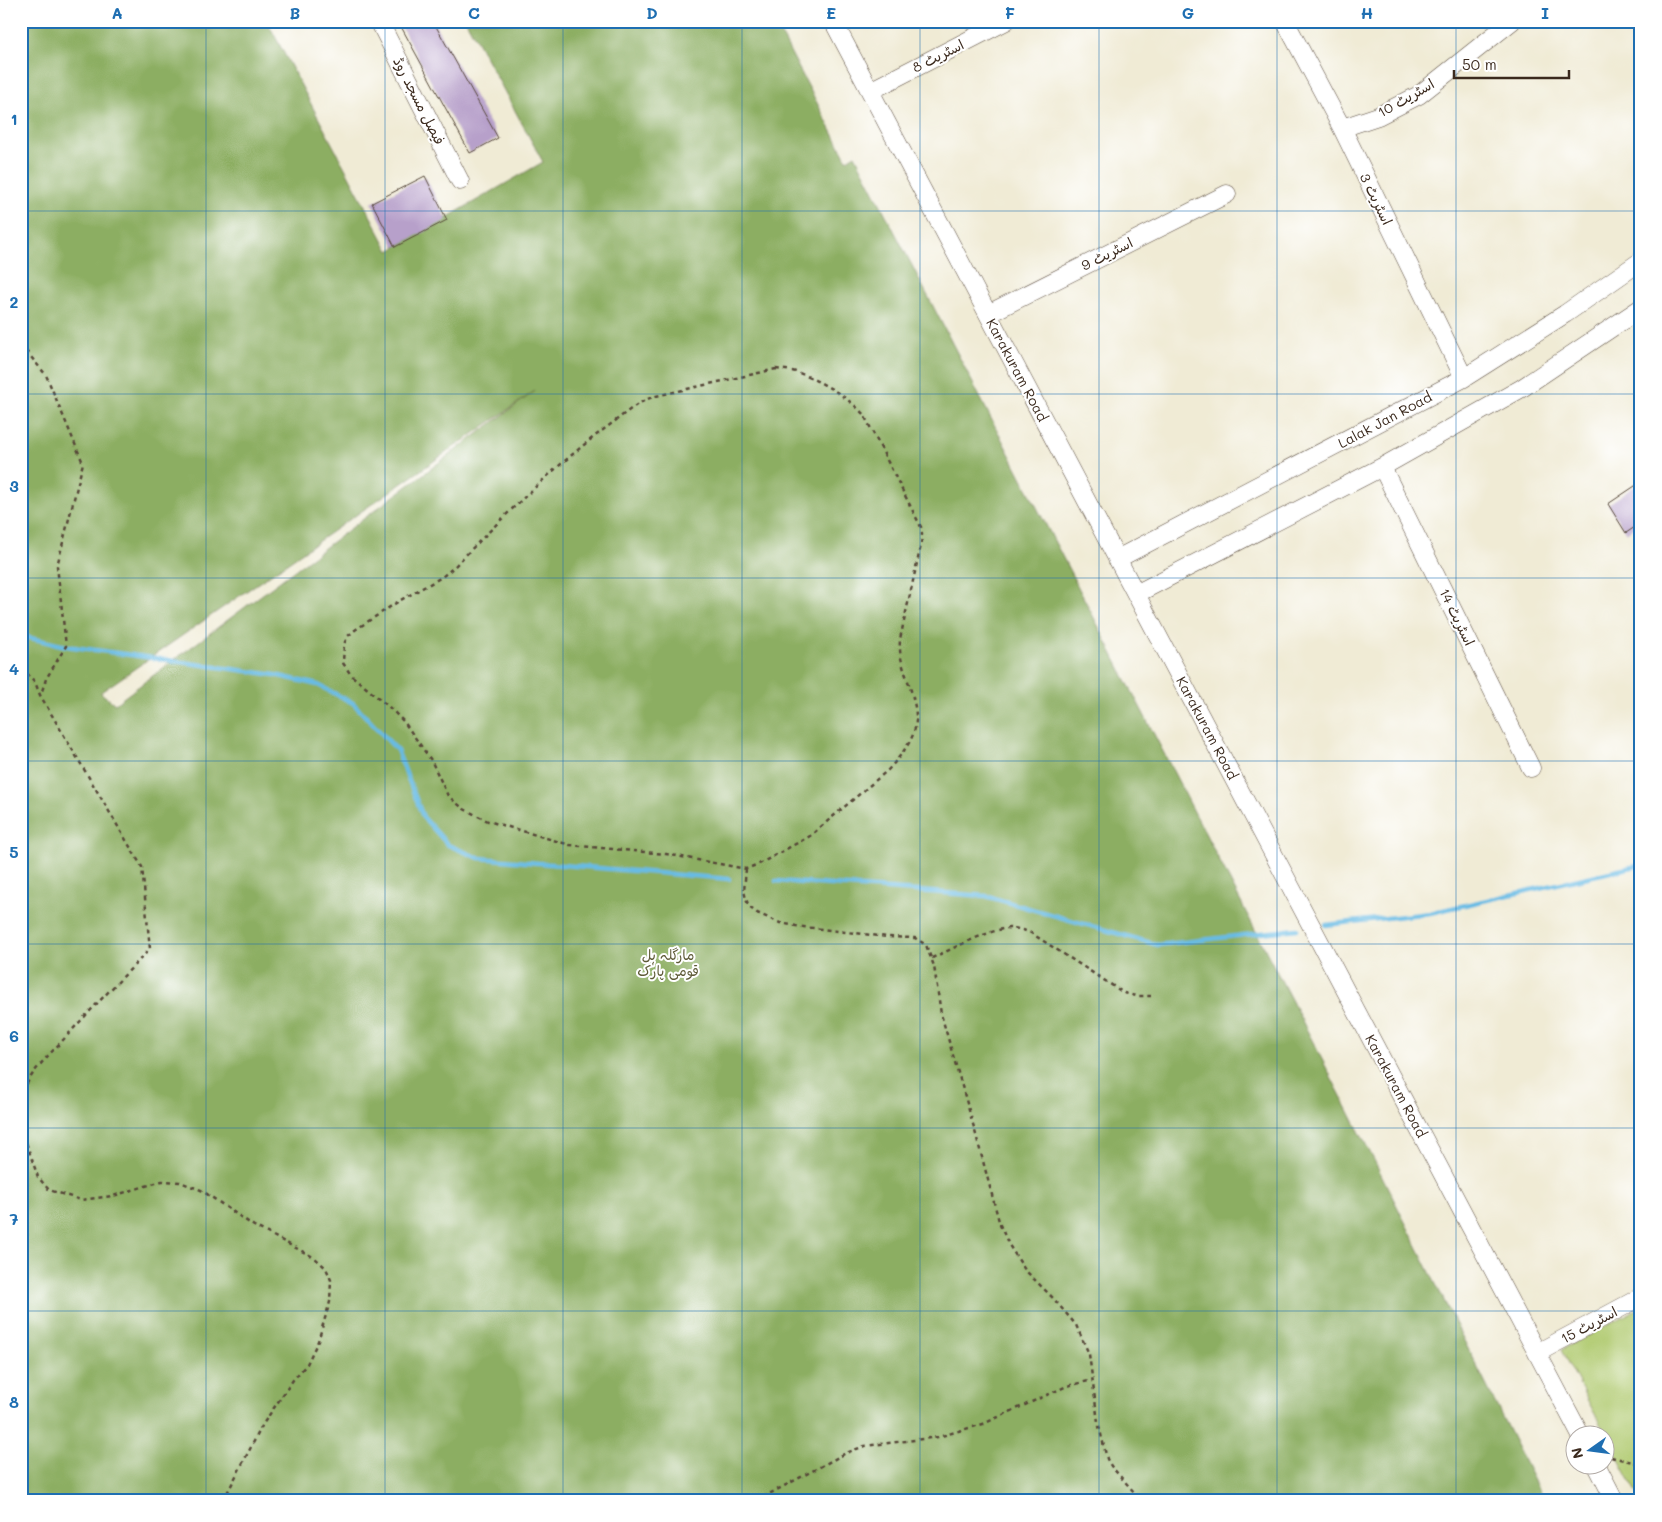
<svg xmlns="http://www.w3.org/2000/svg" width="1662" height="1522" font-family="Mali,'Playpen Sans Arabic',sans-serif">
<rect width="100%" height="100%" fill="#fff"/>
<filter id="ink" filterUnits="userSpaceOnUse"><feTurbulence type="fractalNoise" baseFrequency=".02" numOctaves="2"/><feDisplacementMap in="SourceGraphic" scale="10" xChannelSelector="R" yChannelSelector="G"/><feConvolveMatrix kernelMatrix="1 2 1 2 8 2 1 2 1" color-interpolation-filters="sRGB"/></filter>
<filter id="wash" filterUnits="userSpaceOnUse"><feTurbulence type="fractalNoise" baseFrequency=".0096" numOctaves="4" result="noise"/><feDisplacementMap in="SourceGraphic" scale="20" xChannelSelector="R" yChannelSelector="G"/><feGaussianBlur stdDeviation="1.12" result="paint"/><feColorMatrix in="noise" values="0 0 0 0 0 0 0 0 0 0 0 0 0 0 0 0 0 1.4 0 .05"/><feComposite in="paint" operator="in"/></filter>
<g filter="url(#wash)">
<rect width="100%" height="100%" fill="#f0ebd5"/>
<path fill="#b0ca70" stroke="#767a47" d="M1641 1307V1501L1561 1350Z"/>
<path fill="#8cae62" stroke="#646c40" fill-rule="evenodd" d="M21 21H271L268 23 389 251 543 162 466 21H774L847 160 855 155 1375 1162 1544 1501H21ZM535 391 115 704 101 693V692Z"/>
<g fill="none" stroke-linecap="round" stroke-linejoin="round">
<path stroke="#68bbe4" stroke-width="4.5" d="M21 636 66 646 275 675 318 685 353 703 397 750 423 817 448 845 479 858 729 879
M776 881 986 896 1158 945 1297 929
M1326 925 1430 913 1641 865"/>
</g>
<g id="blocks">
<path fill="#b7a0ca" d="M398 21H433L498 138 470 153Z
M425 176 447 220 395 247 372 203Z
M1641 482V523L1626 533 1608 504Z"/>
</g>
</g>
<g filter="url(#ink)">
<use href="#blocks" fill-opacity="0" stroke="#564739" stroke-width="1"/>
<g fill="none" stroke-linecap="round" stroke-linejoin="round">
<defs>
<path id="minor" d="M379 21 460 181
M833 21 1580 1434
M1285 21 1342 128 1464 378
M870 91 1006 21
M1342 128 1378 116 1419 95 1512 21
M988 314 1227 194
M1382 467 1531 768
M1117 559 1464 378 1565 314 1641 261
M1136 594 1382 467 1522 388 1641 308
M1537 1353 1641 1297
M1596 1464 1615 1501"/>
</defs>
<use href="#minor" stroke="#564739" stroke-width="19"/>
<path stroke="#564739" stroke-width="2.5" stroke-dasharray="4 4" stroke-linecap="butt" d="M21 345 46 375 83 463 57 566 66 646 46 679 41 694
M776 369C783 370 792 370 799 373 820 381 850 398 864 415L921 527 922 534 921 545 900 639C899 653 902 665 907 678 922 723 920 734 888 770L810 836 761 863 746 869 666 854 570 845 488 821 464 809 448 796 431 760 404 722 388 706 351 675 343 663 344 644 348 636 355 630 399 601 442 577 454 567C503 517 554 466 611 424 625 414 638 401 656 396Z
M21 667 35 682 40 695 142 867 150 949C121 979 92 1008 64 1039 48 1056 27 1075 21 1098
M746 869 744 891 746 899 749 907 757 913 780 923 796 926 888 937 915 938 926 945 934 966 941 1014 975 1131 1000 1225 1009 1245 1025 1270 1053 1298 1076 1325 1089 1354 1098 1422 1107 1459 1111 1466 1142 1501
M932 958C952 949 988 930 1009 928 1017 928 1024 930 1031 933L1124 993 1136 996H1151
M21 1128 38 1177 49 1190 81 1200 113 1196 162 1181 180 1182 201 1190 254 1226 315 1258 326 1268 331 1280 330 1302 318 1341 307 1364 293 1380 263 1424 223 1501
M1611 1457 1641 1464
M756 1501 846 1453 865 1446 938 1437 983 1424 1067 1386 1093 1380"/>
<use href="#minor" stroke="#fff" stroke-width="18"/>
</g>
</g>
<path fill="none" stroke="#1f6fb2" stroke-width="1" stroke-opacity="0.55" d="M206 21V1501M385 21V1501M563 21V1501M742 21V1501M920 21V1501M1099 21V1501M1277 21V1501M1456 21V1501M21 211H1641M21 394H1641M21 578H1641M21 761H1641M21 944H1641M21 1128H1641M21 1311H1641"/>
<g text-anchor="middle" stroke-width="4" stroke-linejoin="round" paint-order="stroke">
<g font-size="14" fill="#3b2a1e" stroke="#fff">
<text transform="translate(938 56) rotate(-27)" y="5">اسٹریٹ 8</text>
<text transform="translate(1406 98) rotate(-30)" y="5">اسٹریٹ 10</text>
<text transform="translate(419 101) rotate(63)" y="5">فیصل مسجد روڈ</text>
<text transform="translate(1376 199) rotate(64)" y="5">اسٹریٹ 3</text>
<text transform="translate(1107 254) rotate(-27)" y="5">اسٹریٹ 9</text>
<text transform="translate(1017 370) rotate(62)" y="5">Karakuram Road</text>
<text transform="translate(1385 420) rotate(-28)" y="5">Lalak Jan Road</text>
<text transform="translate(1457 617) rotate(64)" y="5">اسٹریٹ 14</text>
<text transform="translate(1207 728) rotate(62)" y="5">Karakuram Road</text>
<text transform="translate(1396 1086) rotate(62)" y="5">Karakuram Road</text>
<text transform="translate(1589 1325) rotate(-28)" y="5">اسٹریٹ 15</text>
</g>
<g font-size="14" fill="#5e5a37" stroke="#fff">
<text x="668" y="960">مارگلہ ہل<tspan x="668" dy="16">قومی پارک</tspan></text>
</g>
</g>
<rect width="1662" height="1522" fill="none" stroke="#fff" stroke-width="55"/>
<g transform="translate(1590 1450) rotate(256)"><circle r="24" fill="#ffffff" stroke="#b1aaa5"/>
<path d="M0-4L9 19L0 12L-9 19Z" fill="#1f6fb2"/>
<text y="-8" font-size="14" font-weight="bold" text-anchor="middle" fill="#3b2a1e">N</text>
</g>
<path d="M1454 70v8h115v-8" fill="none" stroke="#3b2a1e" stroke-width="2.5"/>
<text x="1462" y="70" font-size="15" fill="#3b2a1e" stroke="#ffffff" stroke-width="4" paint-order="stroke">50 m</text>
<rect x="28" y="28" width="1606" height="1466" fill="none" stroke="#1f6fb2" stroke-width="2"/>
<g font-size="16" text-anchor="middle" font-weight="bold" fill="#1f6fb2">
<text x="117" y="19">A</text>
<text x="295" y="19">B</text>
<text x="474" y="19">C</text>
<text x="652" y="19">D</text>
<text x="831" y="19">E</text>
<text x="1010" y="19">F</text>
<text x="1188" y="19">G</text>
<text x="1367" y="19">H</text>
<text x="1545" y="19">I</text>
<text x="14" y="125">1</text>
<text x="14" y="308">2</text>
<text x="14" y="492">3</text>
<text x="14" y="675">4</text>
<text x="14" y="858">5</text>
<text x="14" y="1042">6</text>
<text x="14" y="1225">7</text>
<text x="14" y="1408">8</text>
</g>
</svg>
